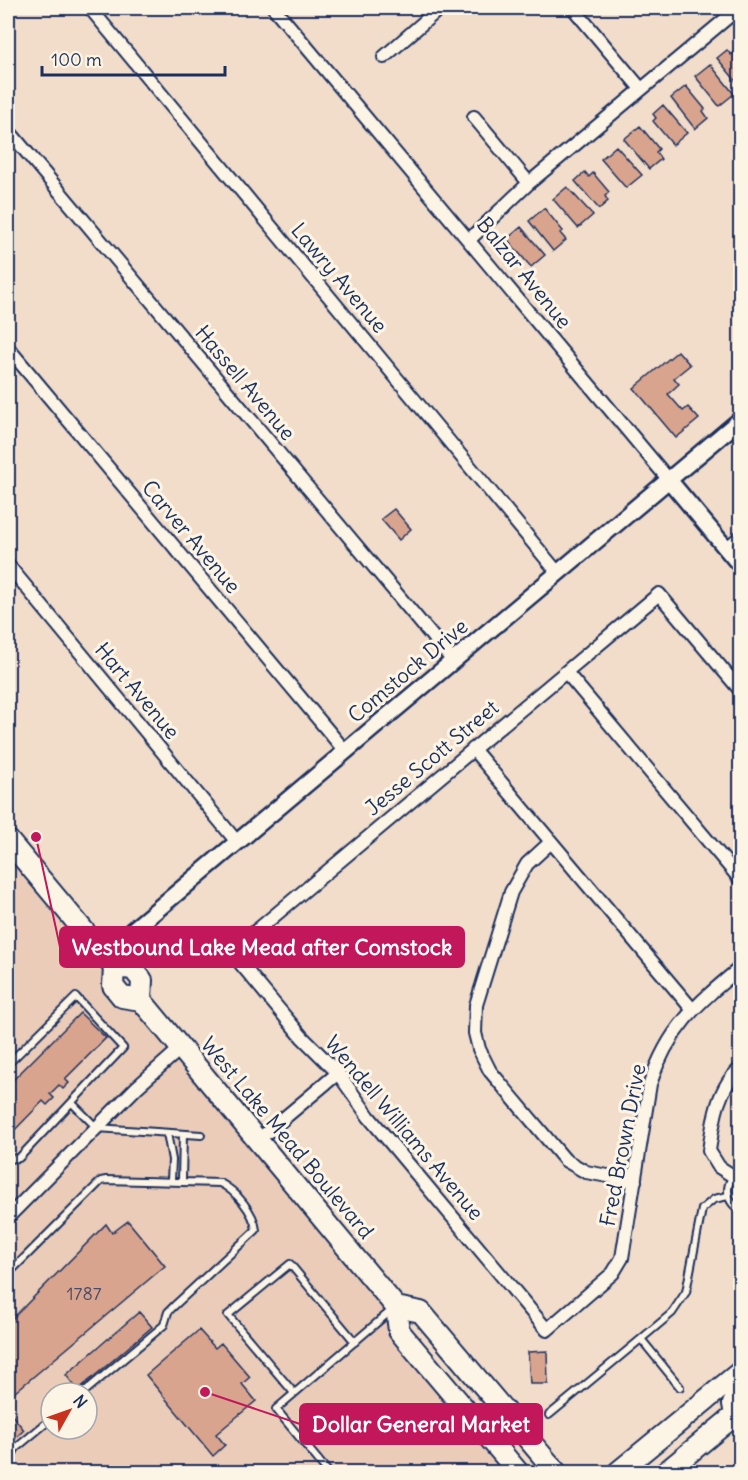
<svg xmlns="http://www.w3.org/2000/svg" width="748" height="1480" font-family="Delius,sans-serif">
<rect width="100%" height="100%" fill="#f2ddcb"/>
<filter id="ink" filterUnits="userSpaceOnUse"><feTurbulence type="fractalNoise" baseFrequency=".0167" numOctaves="2"/><feDisplacementMap in="SourceGraphic" scale="12" xChannelSelector="R" yChannelSelector="G"/><feConvolveMatrix kernelMatrix="1 2 1 2 8 2 1 2 1" color-interpolation-filters="sRGB"/></filter>
<g filter="url(#ink)">
<path fill="#eaccb9" fill-rule="evenodd" d="M8 841 396 1307 504 1472H8ZM51 1393H87V1429H51Z"/>
<path fill="#d9a48e" stroke="#1b2f5e" stroke-width="1.5" d="M727 50 731 55 735 51 740 58V86L717 58Z
M710 64 734 94 719 106 695 76Z
M686 86 705 109 703 111 708 118 695 129 671 98Z
M663 105 687 133 673 145 653 121 656 118 653 114Z
M640 126 659 149 656 152 661 159 649 169 624 139Z
M616 146 642 175 626 188 601 159Z
M585 172 589 177 593 173 609 192 605 196 608 201 599 209 575 181Z
M567 187 593 215 578 228 553 199Z
M544 208 563 231 560 233 566 240 553 251 529 221Z
M521 227 545 255 531 267 507 239Z
M678 351 690 365 674 378 679 384 668 394 683 411 688 407 699 419 676 438 634 388Z
M394 509 411 529 399 540 381 519Z
M80 1013 106 1038 65 1079 69 1083 63 1089 59 1085 50 1094 54 1098 47 1105 43 1101 8 1137V1085Z
M128 1221 165 1266 8 1398V1323L106 1224 112 1233Z
M139 1312 152 1327 78 1390 66 1375Z
M199 1330 215 1348 221 1343 250 1377 242 1384 256 1401 216 1434 225 1445 213 1456 146 1375Z
M547 1351 548 1384H530L528 1352Z
M8 1410 24 1430 8 1445Z"/>
<g fill="none" stroke-linecap="round" stroke-linejoin="round">
<defs>
<path id="service" d="M725 546 740 533
M8 1064 76 997 123 1048 19 1158 8 1159
M72 1103 97 1128 201 1135
M167 1133 172 1160 171 1180
M740 1171C724 1181 724 1200 740 1210
M182 1180 183 1134
M8 1274 101 1181 106 1180 220 1183C236 1191 254 1212 256 1230L174 1306 168 1312 164 1325 83 1393
M680 1387 641 1339 672 1313 686 1292 702 1209 714 1199 728 1196
M294 1393 228 1315 290 1264 355 1342
M549 1415 641 1339
M16 1448 51 1419
M8 1451 16 1448 8 1461
M328 1472 276 1409 393 1309"/>
<path id="minor" d="M90 8 558 573
M274 8C406 164 536 323 669 480
M573 8 641 89
M384 57 440 8
M474 117 529 183
M8 130 453 661
M470 239 529 183 739 8
M8 348 345 751
M8 565 237 842
M566 672 740 879
M740 690 659 594 231 952 302 1037 338 1073 369 1117 547 1330 613 1273 622 1258 650 1084C668 1028 697 1004 740 968
M473 749 692 1009
M551 842 527 864 511 892 476 1005 475 1033 479 1049 490 1071 565 1160 586 1172 635 1181
M258 1140 338 1073
M733 1176 719 1167 709 1151C713 1123 717 1088 740 1069
M8 1217 137 1087 181 1048"/>
<path id="tertiary" d="M669 480 740 565
M103 955 740 420"/>
<path id="primary" d="M8 840 114 967 133 969 142 980 141 1000
M114 967 113 986 122 997 141 1000 396 1307 399 1331 518 1472
M396 1307 421 1312 556 1472
M735 1415 733 1404 740 1391
M618 1472 740 1372
M666 1472 740 1411"/>
</defs>
<use href="#service" stroke="#1b2f5e" stroke-width="10"/>
<use href="#minor" stroke="#1b2f5e" stroke-width="16"/>
<use href="#tertiary" stroke="#1b2f5e" stroke-width="20"/>
<use href="#primary" stroke="#1b2f5e" stroke-width="24"/>
<use href="#service" stroke="#fcf5e5" stroke-width="6"/>
<use href="#minor" stroke="#fcf5e5" stroke-width="12"/>
<use href="#tertiary" stroke="#fcf5e5" stroke-width="15"/>
<use href="#primary" stroke="#fcf5e5" stroke-width="20"/>
</g>
</g>
<g text-anchor="middle" stroke-width="6" stroke-linejoin="round" paint-order="stroke">
<g font-size="18" fill="#4a4c6a">
<text x="84" y="1300">1787</text>
</g>
<g font-size="21" fill="#1b2f5e" stroke="#fcf5e5">
<text transform="translate(524 273) rotate(51)" y="7">Balzar Avenue</text>
<text transform="translate(339 278) rotate(50)" y="7">Lawry Avenue</text>
<text transform="translate(245 383) rotate(50)" y="7">Hassell Avenue</text>
<text transform="translate(191 537) rotate(50)" y="7">Carver Avenue</text>
<text transform="translate(408 671) rotate(-40)" y="7">Comstock Drive</text>
<text transform="translate(137 691) rotate(50)" y="7">Hart Avenue</text>
<text transform="translate(432 758) rotate(-40)" y="7">Jesse Scott Street</text>
<text transform="translate(404 1128) rotate(50)" y="7">Wendell Williams Avenue</text>
<text transform="translate(287 1138) rotate(50)" y="7">West Lake Mead Boulevard</text>
<text transform="translate(623 1145) rotate(-79)" y="7">Fred Brown Drive</text>
</g>
</g>
<path fill="none" stroke="#c2185b" stroke-width="2" d="M36 837L60 947M205 1392L300 1424"/>
<g fill="#c2185b" stroke="#fcf5e5" stroke-width="2">
<circle cx="36" cy="837" r="6"/>
<circle cx="205" cy="1392" r="6"/>
</g>
<g fill="#c2185b" stroke="#c2185b" stroke-width="2">
<rect x="60" y="927" width="404" height="40" rx="6"/>
<rect x="300" y="1404" width="242" height="40" rx="6"/>
</g>
<g font-size="22" text-anchor="middle" font-weight="bold" fill="#fff">
<text x="262" y="955">Westbound Lake Mead after Comstock</text>
<text x="421" y="1432">Dollar General Market</text>
</g>
<rect width="748" height="1480" fill="none" stroke="#fcf5e5" stroke-width="30"/>
<rect x="15" y="15" width="718" height="1450" fill="none" stroke="#1b2f5e" stroke-width="2" filter="url(#ink)"/>
<g transform="translate(69 1411) rotate(50)"><circle r="28" fill="#fcf5e5" stroke="#a2a6af" stroke-width="1.5"/>
<path d="M0-4.5L10 22L0 15L-10 22Z" fill="#c8321e"/>
<text y="-9" font-size="16" font-weight="bold" text-anchor="middle" fill="#1b2f5e">N</text>
</g>
<path d="M42 66v9h183v-9" fill="none" stroke="#1b2f5e" stroke-width="3"/>
<text x="51" y="66" font-size="18" fill="#1b2f5e" stroke="#fcf5e5" stroke-width="4.5" paint-order="stroke">100 m</text>
</svg>
